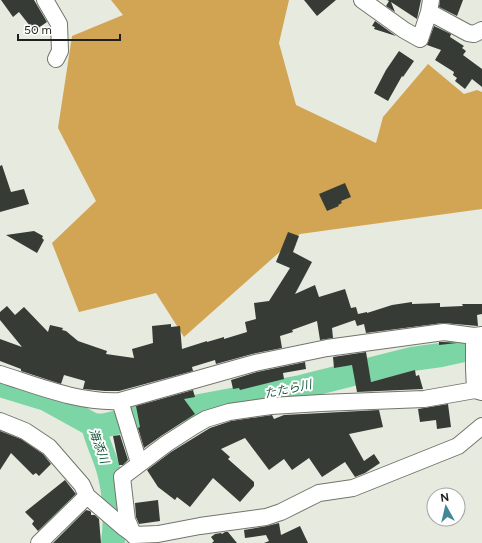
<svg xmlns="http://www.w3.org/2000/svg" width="482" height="543" font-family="Figtree,'Noto Sans JP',sans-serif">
<rect width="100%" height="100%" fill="#e7eadf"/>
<path fill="#d2a554" d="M111 0H289L279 43 296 105 376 143 383 117 428 64 464 94 477 90 482 92V209L300 234 184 337 156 293 79 312 52 243 96 201 58 128 72 36 123 15Z"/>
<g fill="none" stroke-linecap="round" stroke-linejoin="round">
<path stroke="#7cd5a4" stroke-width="24" d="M0 385 46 399 93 425 102 426 136 418 301 387 412 359 441 355 482 346
M93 425C97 442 105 456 109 472 115 495 116 520 113 543"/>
</g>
<path fill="#363c35" d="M1 0H34L47 22 34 31 19 12 13 17Z
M304 0H336L317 16Z
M387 0H421L417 19 391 2 395 12 386 6 389 1Z
M440 0H463L457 16 439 7Z
M375 21 396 36 374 29 375 27 372 26Z
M434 26 451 34 450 37 464 46 462 48 466 51 463 55 482 69V87L472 79 465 89 455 81 457 78 453 75 454 72 435 60 441 50 427 45Z
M399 51 414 61 403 77 402 76 388 101 374 93 386 70Z
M2 165 11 192 24 189 29 204 0 212V166Z
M345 183 351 197 341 201 342 203 338 205 339 206 327 211 319 194Z
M34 231 43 236 42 238 44 240 37 253 6 235Z
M288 232 299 236 293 252 312 262 295 294 315 285 319 297 345 289 351 308 356 307 358 314 367 312V313L392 305 412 302V304L440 303V307L463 306 462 304H482V314L477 315 478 326 443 323 366 333 364 324 357 326 355 320 332 328 333 338 320 340 317 321 292 330 293 332 280 336 282 348 252 354 216 364 215 360 192 367 193 371 119 391H105L83 389 85 381 64 375 61 384 21 371V369L0 361V339L22 347 0 320V312L7 306 15 315 24 307 48 332 50 325 63 328 62 330 66 331 78 341 107 351 106 354 134 358 132 349 153 343 152 326 171 324V327L180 326 182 349 207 341V342L224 337V339L247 332 245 322 256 319 254 303 269 301 290 268 276 262Z
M439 342H444L457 343 439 345Z
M366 352 371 382 415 370 416 376 419 375 423 389 357 392 352 365 334 368 333 357Z
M305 362 306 369 283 373 284 379 240 390 239 388 233 389 231 380 257 372Z
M193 390 195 397 184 399 195 414 161 436 144 448 138 428 140 427 136 406Z
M448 404 451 427 437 429 436 420 420 422 418 409Z
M379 410 383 427 349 434 364 461 374 454 380 463 365 473 355 477 345 462 322 477 309 458 292 470 284 459 269 470 245 438 221 449 230 457 228 459 254 482V486L240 502 213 478 190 507 177 497 175 500 158 487 147 470 171 452 210 428 231 421 272 415 274 419 284 415Z
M0 431 21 439 43 454 51 464 39 476 36 473 33 475 11 453 0 470Z
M120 435 128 460 123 465H119L113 436Z
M65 480 76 494 38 531 32 524 34 521 25 512Z
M158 500 160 521 139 524 136 517 135 503Z
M86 510 90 511 91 512V515H95L99 519 101 543H53Z
M279 523 281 535 300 526 308 543H264L269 541 266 535 245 538 244 530 267 526Z
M225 532H228L237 543H212L214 541 211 537 215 534 221 533 222 534Z"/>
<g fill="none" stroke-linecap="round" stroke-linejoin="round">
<defs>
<path id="minor" d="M45 0 59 24 60 51 56 59
M362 0 404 30 420 39 429 12
M431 0 429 12 468 33 474 34 482 30
M474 336V368L475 390
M0 374C38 386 79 403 120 401L255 363 327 348 444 332 474 336 482 335
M120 401 139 463
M0 421 25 431 49 447 82 485 87 496 123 527 134 535 158 534 200 526 266 517 281 512 319 493 353 488 458 446 482 426
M134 536 127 520 122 477 166 444 194 426 206 419 229 412 271 406 321 403 424 399 475 390 482 392
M39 543 87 496"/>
</defs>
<use href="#minor" stroke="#72756b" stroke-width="18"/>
<use href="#minor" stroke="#fff" stroke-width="16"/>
</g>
<g text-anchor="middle" stroke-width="4" stroke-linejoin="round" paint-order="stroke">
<g font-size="12" font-style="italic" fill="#145838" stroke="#fff">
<text transform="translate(288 389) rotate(-12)" y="4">たたら川</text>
<text transform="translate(99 446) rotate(70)" y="4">海添川</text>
</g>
</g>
<g transform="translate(446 507) rotate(352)"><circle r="19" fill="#ffffff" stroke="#a5a6a4"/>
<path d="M0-3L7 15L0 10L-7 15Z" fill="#438697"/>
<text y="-6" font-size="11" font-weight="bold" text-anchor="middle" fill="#1f201c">N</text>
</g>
<path d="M18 34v6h102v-6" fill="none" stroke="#1f201c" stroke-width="2"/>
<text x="24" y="34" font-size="12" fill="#1f201c" stroke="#ffffff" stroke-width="3" paint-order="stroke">50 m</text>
</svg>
